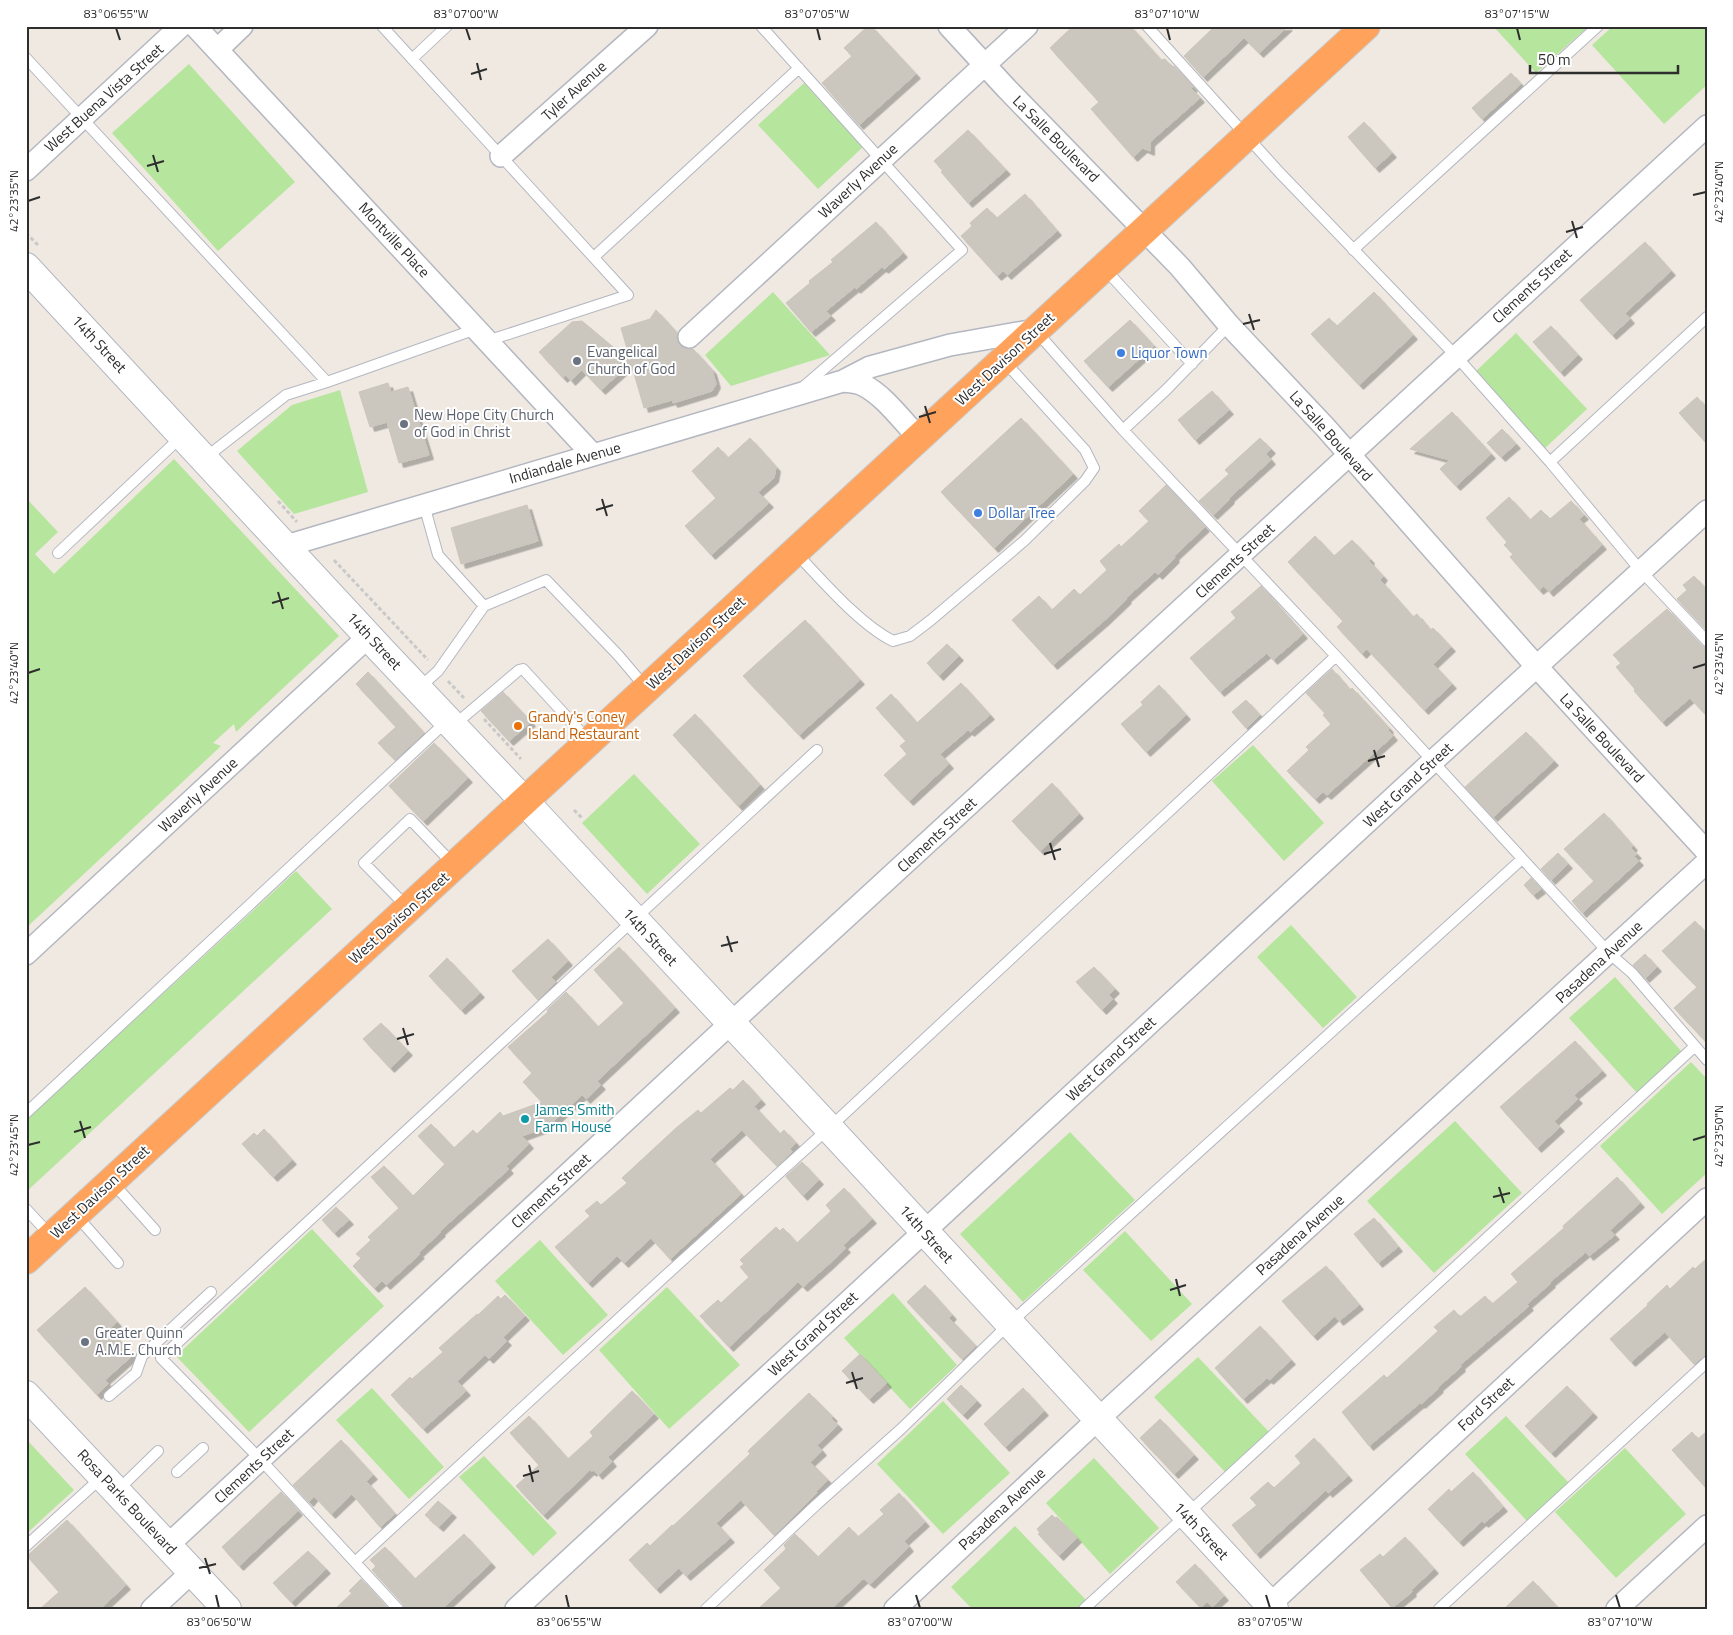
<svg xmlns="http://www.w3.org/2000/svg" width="1733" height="1635" font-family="'Titillium Web',sans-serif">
<defs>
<filter id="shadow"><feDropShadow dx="4.5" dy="4.5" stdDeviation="0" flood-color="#0004"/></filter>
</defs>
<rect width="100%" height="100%" fill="#efe9e1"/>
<path fill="#b6e59e" d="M1493 26H1589L1536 73Z
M1613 26H1703L1707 31V85L1664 124 1592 45Z
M189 64 295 182 218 251 112 133Z
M804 83 863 147 818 189 758 125Z
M773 292 830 355 731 386 705 355Z
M1516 333 1587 409 1543 450 1473 374Z
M340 390 368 492 294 514 237 451 292 405Z
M174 459 339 636 236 732 234 724 213 743 221 746 26 928V498L58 532 35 554 54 574Z
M1253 745 1324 823 1284 861 1212 781Z
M634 774 700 844 647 894 582 823Z
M296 871 332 909 26 1192V1120Z
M1291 925 1357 997 1323 1028 1257 957Z
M1615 977 1682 1052 1637 1093 1569 1018Z
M1691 1062 1707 1079V1173L1662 1214 1600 1146Z
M1455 1121 1522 1193 1434 1273 1367 1201Z
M1070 1132 1135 1200 1023 1302 960 1234Z
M312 1229 384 1306 249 1432 176 1356Z
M1125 1231 1192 1304 1151 1341 1083 1270Z
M540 1240 608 1315 563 1355 495 1281Z
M667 1287 740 1365 669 1429 599 1350Z
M893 1293 957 1365 910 1409 844 1338Z
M1198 1357 1270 1433 1227 1474 1154 1397Z
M372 1388 444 1467 409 1499 336 1420Z
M943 1401 1010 1473 943 1534 877 1464Z
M1506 1416 1569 1483 1527 1521 1465 1454Z
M26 1439 74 1490 26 1534Z
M1625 1448 1686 1514 1616 1578 1555 1512Z
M484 1456 557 1533 533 1556 459 1477Z
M1094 1458 1159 1528 1110 1574 1046 1503Z
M1015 1526 1086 1600 1077 1609H972L951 1587Z"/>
<path fill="#cbc7bf" stroke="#cbc5ba" filter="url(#shadow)" d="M868 26H871L916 74 859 125 822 83 852 56 844 48Z
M1073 26H1130L1161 60 1165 59 1172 67 1174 66 1193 87 1191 88 1200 98 1150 142V151L1143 148 1133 157 1091 109 1099 102 1050 48Z
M1215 26H1288L1259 53 1244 38 1203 77 1184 56Z
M1511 73 1521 84 1482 119 1472 108Z
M1364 122 1392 153 1375 168 1348 137Z
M968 130 1006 170 968 203 941 172 943 171 934 161Z
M1025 194 1057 231 1007 275 1003 271 997 276 961 236 972 226 970 223 987 208 997 218Z
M876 222 903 253 884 269 882 267 856 289 855 287 826 311 831 316 811 332 786 303 810 283 809 281 833 262 831 260Z
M1645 242 1671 271 1625 313 1630 319 1612 335 1580 300Z
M1374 292 1413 335 1359 385 1311 334 1329 318 1337 326Z
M656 310 677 333V339L680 346 686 349H693L712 370 716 384 712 391 673 403 672 400 644 408 631 363 601 390 582 370 571 381 566 375 563 378 539 352 572 322 582 321 631 362 621 328 650 319Z
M1130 320 1154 346 1108 387 1084 361Z
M1551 326 1578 355 1560 372 1533 342Z
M388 383 391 392 408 387 429 455 399 463 387 422 370 427 359 392Z
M1212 391 1229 410 1195 440 1178 420Z
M1697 397 1707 408V444L1679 413Z
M1452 412 1491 454 1456 486 1440 469 1450 460 1410 449Z
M1021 418 1073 474 994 548 941 492Z
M1502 429 1516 444 1501 457 1487 443Z
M750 438 776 467 774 478 758 492 769 503 711 555 685 526 716 498 692 471 718 447 728 458Z
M1260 438 1271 449 1266 454 1271 460 1229 498 1230 499 1213 515 1199 501 1229 474 1225 470Z
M1166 485 1205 527 1174 556 1175 558 1158 575 1155 572 1126 598 1127 599 1105 620 1053 665 1012 620 1039 596 1052 610 1074 589 1080 595 1107 570 1100 561 1119 544 1121 547 1149 521 1139 511Z
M1509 497 1530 520 1541 510 1550 519 1571 501 1584 515 1579 519 1602 545 1549 592 1544 586 1539 590 1510 557 1513 554 1504 545 1507 542 1486 518Z
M527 505 538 541 461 564 451 528Z
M1315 536 1334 556 1352 540 1370 559 1369 561 1383 576 1380 580 1413 617 1417 614 1430 630 1433 628 1451 647 1433 664 1452 684 1424 710 1367 649 1362 654 1337 627 1343 621 1288 562Z
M1694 576 1707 590V631L1677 599 1687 590 1683 585Z
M1261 586 1303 634 1273 660 1267 653 1220 692 1190 658 1236 618 1231 612Z
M1667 609 1702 646 1707 648V716L1690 698 1662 722 1634 691 1635 689 1616 667 1621 663 1613 655Z
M805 620 860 680 799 735 743 676Z
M947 644 959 656 939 676 927 663Z
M1332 669 1350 690 1352 688 1389 728 1388 730 1393 736 1327 795 1323 792 1315 799 1287 771 1309 750 1306 747 1331 724 1323 715 1325 713 1306 693Z
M368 672 424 733 395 760 378 743 396 727 356 684Z
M961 683 990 715 970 732 968 730 940 754 949 764 909 801 884 775 907 754 900 746 906 741 876 708 891 694 917 723Z
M1159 685 1186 715 1146 752 1121 724 1143 705 1141 702Z
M503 692 531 722 509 741 481 711Z
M1246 700 1260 715 1246 728 1232 712Z
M695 714 760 785 738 806 673 735Z
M1526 732 1554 761 1493 817 1465 787Z
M434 743 468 778 423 821 389 786Z
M1052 783 1079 814 1040 851 1012 821Z
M1604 813 1633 846 1631 848 1637 854 1634 856 1639 861 1582 913 1572 901 1594 881 1564 849Z
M1558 853 1568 864 1551 880 1541 869Z
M1531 878 1541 889 1533 895 1524 885Z
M1695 921 1707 934V1043L1674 1008 1697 987 1662 951Z
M548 939 568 961 551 977 556 982 538 1000 512 971Z
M619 947 675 1008 597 1081 601 1085 586 1099 582 1095 547 1127 522 1136 529 1144 506 1166 509 1169 440 1231 441 1232 418 1253 420 1254 386 1285 382 1281 374 1288 353 1266 361 1258 356 1254 371 1240 368 1237 399 1208 371 1177 384 1166 413 1196 445 1164 418 1136 431 1124 454 1148 473 1130 477 1134 500 1112 503 1116 542 1102 523 1082 532 1073 508 1047 548 1012 547 1010 566 992 598 1027 624 1003 594 970Z
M1645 954 1657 967 1645 978 1633 965Z
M447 958 480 993 461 1010 429 976Z
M1094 967 1115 989 1109 995 1113 999 1102 1010 1076 982Z
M381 1023 408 1051 390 1068 363 1039Z
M1575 1041 1602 1071 1574 1095 1578 1099 1554 1121 1560 1127 1537 1148 1500 1107Z
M743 1080 761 1100 754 1106 780 1134 784 1130 796 1143 790 1149 792 1152 777 1166 742 1130 710 1159 741 1194 670 1259 651 1238 624 1263 617 1256 588 1283 555 1247 590 1216 585 1211 597 1201 601 1205 627 1183 622 1178 676 1128 698 1110 701 1113 730 1088 733 1090Z
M264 1129 292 1160 273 1177 242 1144 254 1133 257 1136Z
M802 1162 819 1180 803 1196 787 1178 786 1176Z
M1617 1177 1640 1203 1610 1230 1615 1235 1589 1256 1586 1252 1550 1282 1551 1283 1527 1304 1529 1306 1460 1365 1461 1367 1438 1387 1439 1388 1421 1404 1420 1403 1369 1446 1342 1412 1384 1375 1387 1378 1438 1331 1434 1327 1454 1310 1460 1317 1485 1296 1492 1304 1518 1282 1511 1274 1564 1228 1563 1226Z
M844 1188 872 1219 843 1245 846 1248 828 1265 803 1287 798 1282 729 1347 700 1316 718 1300 721 1303 749 1277 740 1267 744 1264 740 1260 776 1227 780 1231 783 1228 797 1243 831 1211 826 1205Z
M336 1207 349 1220 334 1233 322 1220Z
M1374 1218 1398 1247 1378 1263 1354 1234Z
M1707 1258V1353L1694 1364 1665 1332 1631 1362 1610 1339 1648 1305 1647 1304 1667 1285 1670 1289 1693 1267 1695 1269Z
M1326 1266 1359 1305 1339 1321 1335 1316 1313 1336 1282 1301Z
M925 1285 952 1315 949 1318 976 1346 962 1359 907 1302Z
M85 1287 117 1322 109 1329 133 1355 105 1380 108 1384 97 1395 37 1330Z
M505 1295 525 1316 503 1337 507 1341 489 1359 485 1355 457 1381 466 1391 423 1429 391 1395 410 1377 412 1379 443 1352 439 1348 477 1314 478 1315 498 1296 501 1299Z
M1260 1326 1291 1360 1269 1380 1267 1378 1243 1399 1215 1368Z
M860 1354 887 1383 869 1399 842 1371Z
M961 1385 977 1401 963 1415 947 1399Z
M1567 1386 1593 1413 1551 1453 1525 1426Z
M1023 1388 1044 1411 1005 1447 984 1424Z
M632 1391 654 1414 610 1455 608 1457 612 1462 598 1475 594 1470 592 1472 590 1470 543 1515 516 1486 539 1465 510 1433 529 1416 568 1459 593 1436 590 1432Z
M809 1393 833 1417 831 1418 838 1425 817 1445 822 1451 810 1462 828 1480 816 1491 817 1493 774 1535 741 1500 716 1523 730 1538 686 1576 679 1568 656 1589 629 1560 647 1543 650 1546 672 1525 673 1526 750 1454 748 1451Z
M1160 1419 1194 1455 1174 1474 1140 1438Z
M1707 1431V1489L1672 1450 1692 1432 1698 1439Z
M1314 1438 1348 1476 1328 1493 1326 1490 1256 1554 1232 1525 1257 1505 1250 1498 1268 1482 1274 1488 1301 1463 1295 1456Z
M341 1440 373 1475 366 1481 395 1514 380 1527 352 1494 331 1514 314 1496 309 1502 293 1485Z
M1473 1472 1503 1507 1484 1523 1482 1521 1459 1542 1428 1509 1449 1489 1451 1492Z
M281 1492 298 1511 239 1566 222 1547Z
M899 1493 925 1522 904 1541 909 1547 870 1584 864 1579H863L831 1609H758L781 1588 764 1570 786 1549 784 1545 795 1534 818 1557 849 1527 858 1537 884 1514 880 1510Z
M438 1501 452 1513 439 1527 425 1515Z
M1052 1515 1055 1518 1057 1517 1077 1538 1059 1556 1038 1534 1040 1533 1037 1529Z
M67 1520 126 1585 100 1609H40L59 1592 27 1556Z
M464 1534 491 1563 442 1609H405L403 1604 372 1570 376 1566 370 1560 385 1547 415 1579Z
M1405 1537 1434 1569 1411 1590 1412 1592 1392 1608 1360 1570 1380 1554 1383 1557Z
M308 1551 326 1569 291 1602 273 1583Z
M1195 1564 1224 1596 1212 1607 1207 1602 1201 1608 1176 1582Z
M361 1579 388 1609H335L352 1593 349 1591Z
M1533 1581 1559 1609H1504Z"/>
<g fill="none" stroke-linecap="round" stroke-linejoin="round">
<defs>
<path id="lane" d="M382 26 628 295 487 341
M761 26 962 250 803 387
M1147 26 1279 172 1456 356 1550 462 1641 571 1707 641
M26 58 327 382
M412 59 447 26
M1353 250 1598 26
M594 257 799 68
M1104 268 1192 364
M1036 331 1123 430 1336 656 1609 953 1632 973 1707 1060
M1123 430 1166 390 1229 325
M205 458 286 395 327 382 476 329
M1550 462 1707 317
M424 505 438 555 484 606 546 580 618 655 646 688
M795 552C822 580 859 624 893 641L910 636 931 620 1024 541 1085 481 1094 468 1085 450 1004 361
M58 553 182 436
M419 688 438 671 484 606
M453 726 519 670 523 669 589 741
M407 907 364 863 410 819 453 864
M26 1113 447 721
M112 1182 155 1230
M26 1209 51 1236
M76 1215 118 1263
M109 1396 136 1373 142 1356 211 1292
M177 1472 203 1448
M118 1490 158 1451
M26 1546 102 1477
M355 1562 664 1277 829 1128 1336 656
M398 1609 261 1460 161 1358 817 750
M706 1609 816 1505 901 1429 1009 1324 1522 859
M1084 1609 1694 1047
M1439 1609 1707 1362"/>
<path id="street" d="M195 26 593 455
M949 26 1007 89 1180 267 1229 325 1325 427 1537 667 1707 852
M217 50 242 26
M501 156 647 26
M26 170 181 26
M689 337 1027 26
M843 381C850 382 857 382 863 385 884 395 903 422 919 438
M286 546 843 381 870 367 950 345 1035 330
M26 954 369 636
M168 1545 718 1035 1707 126
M152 1609 192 1572
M516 1609 1432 762 1707 511
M895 1609 1097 1420 1707 862
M1265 1609 1707 1199
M1617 1609 1707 1526"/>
<path id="secondary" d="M26 267 382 651 525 802 829 1128 1274 1609
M26 1395 227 1609"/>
<path id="highway" d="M26 1260 1366 26"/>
</defs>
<use href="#lane" stroke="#b4b7c1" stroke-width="12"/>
<use href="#street" stroke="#b4b7c1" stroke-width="24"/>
<use href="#secondary" stroke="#b4b7c1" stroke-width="30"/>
<use href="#highway" stroke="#c9c9c9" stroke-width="30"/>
<path stroke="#c9c9c9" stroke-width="3" stroke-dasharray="4 2.5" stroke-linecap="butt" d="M26 233 39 246
M278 501 297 522
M334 560 428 660
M448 681 464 698
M484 719 521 759
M574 810 583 819"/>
<use href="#lane" stroke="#fff" stroke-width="10"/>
<use href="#street" stroke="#fff" stroke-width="21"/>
<use href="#secondary" stroke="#fff" stroke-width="28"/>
<use href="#highway" stroke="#ffa35c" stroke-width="28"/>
</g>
<path fill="none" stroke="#2e2e2e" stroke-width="2" d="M116 28 120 40M466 28 470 40M817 28 820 40M1167 28 1170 40M1517 28 1520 40M477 63 481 80M471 74 487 69M153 155 158 172M147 166 164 161M1693 195 1706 192M28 201 40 197M1572 221 1577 238M1566 232 1583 227M1249 314 1254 330M1243 324 1260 320M925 406 930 423M919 417 936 412M602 499 607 516M596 510 613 505M278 592 283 609M272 603 289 598M1693 668 1706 664M28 673 40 669M1374 750 1379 767M1368 761 1385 756M1050 843 1055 860M1044 854 1061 849M727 936 732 952M721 946 738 942M403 1028 408 1045M397 1039 414 1034M80 1121 85 1138M74 1132 91 1127M1693 1140 1706 1136M28 1145 40 1142M1499 1187 1504 1203M1493 1197 1510 1193M1176 1279 1180 1296M1170 1290 1186 1285M852 1372 857 1389M846 1383 863 1378M529 1465 533 1482M523 1476 539 1471M205 1558 210 1574M199 1568 216 1564M216 1595 219 1608M566 1595 569 1608M916 1595 920 1608M1266 1595 1270 1608M1616 1595 1620 1608"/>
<g fill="#3f7fe0" stroke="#fff" stroke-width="2">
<circle cx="1121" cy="353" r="5"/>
<circle cx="978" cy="513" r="5"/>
</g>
<g fill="#6b7280" stroke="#fff" stroke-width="2">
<circle cx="577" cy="361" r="5"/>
<circle cx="404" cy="424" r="5"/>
<circle cx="85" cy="1342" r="5"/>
</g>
<circle fill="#e8710a" stroke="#fff" stroke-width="2" cx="518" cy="726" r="5"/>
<circle fill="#0f9aa8" stroke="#fff" stroke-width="2" cx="525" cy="1119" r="5"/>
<g text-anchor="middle" stroke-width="4" stroke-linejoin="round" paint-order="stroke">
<g font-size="15" fill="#2e2e2e" stroke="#fff">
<text transform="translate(574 91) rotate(-42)" y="5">Tyler Avenue</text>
<text transform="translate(104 98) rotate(-42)" y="5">West Buena Vista Street</text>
<text transform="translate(1056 139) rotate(45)" y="5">La Salle Boulevard</text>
<text transform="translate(858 181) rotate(-43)" y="5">Waverly Avenue</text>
<text transform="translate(394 240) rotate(47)" y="5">Montville Place</text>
<text transform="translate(1532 286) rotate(-43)" y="5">Clements Street</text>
<text transform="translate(99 344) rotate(47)" y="5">14th Street</text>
<text transform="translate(1005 359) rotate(-43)" y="5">West Davison Street</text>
<text transform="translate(1331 436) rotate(48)" y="5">La Salle Boulevard</text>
<text transform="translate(565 463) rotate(-16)" y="5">Indiandale Avenue</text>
<text transform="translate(1235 561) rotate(-43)" y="5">Clements Street</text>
<text transform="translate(374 641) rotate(47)" y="5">14th Street</text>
<text transform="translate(696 643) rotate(-43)" y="5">West Davison Street</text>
<text transform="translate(1602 738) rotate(47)" y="5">La Salle Boulevard</text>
<text transform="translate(1408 785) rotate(-43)" y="5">West Grand Street</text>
<text transform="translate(198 795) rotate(-43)" y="5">Waverly Avenue</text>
<text transform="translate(937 835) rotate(-43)" y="5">Clements Street</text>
<text transform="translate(399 918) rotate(-42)" y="5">West Davison Street</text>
<text transform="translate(650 937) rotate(47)" y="5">14th Street</text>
<text transform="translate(1599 962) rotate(-43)" y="5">Pasadena Avenue</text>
<text transform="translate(1111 1059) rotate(-43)" y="5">West Grand Street</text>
<text transform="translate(551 1191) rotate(-43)" y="5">Clements Street</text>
<text transform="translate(100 1192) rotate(-43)" y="5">West Davison Street</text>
<text transform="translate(926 1234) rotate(48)" y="5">14th Street</text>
<text transform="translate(1300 1235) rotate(-42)" y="5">Pasadena Avenue</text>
<text transform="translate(813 1334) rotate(-43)" y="5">West Grand Street</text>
<text transform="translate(1486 1404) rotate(-43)" y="5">Ford Street</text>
<text transform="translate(254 1466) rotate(-43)" y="5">Clements Street</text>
<text transform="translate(127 1502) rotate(47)" y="5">Rosa Parks Boulevard</text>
<text transform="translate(1002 1509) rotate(-43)" y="5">Pasadena Avenue</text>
<text transform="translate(1201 1531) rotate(47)" y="5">14th Street</text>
</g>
<g font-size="15" fill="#5b616d" stroke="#fff" text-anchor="start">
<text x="587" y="357">Evangelical<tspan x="587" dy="17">Church of God</tspan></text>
<text x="414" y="420">New Hope City Church<tspan x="414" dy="17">of God in Christ</tspan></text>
<text x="95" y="1338">Greater Quinn<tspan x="95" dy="17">A.M.E. Church</tspan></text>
</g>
<g font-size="15" fill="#366cbe" stroke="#fff" text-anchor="start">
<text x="1131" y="358">Liquor Town</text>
<text x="988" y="518">Dollar Tree</text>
</g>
<g font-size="15" fill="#c56008" stroke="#fff" text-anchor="start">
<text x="528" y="722">Grandy's Coney<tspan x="528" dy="17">Island Restaurant</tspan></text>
</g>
<g font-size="15" fill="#0d838f" stroke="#fff" text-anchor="start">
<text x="535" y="1115">James Smith<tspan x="535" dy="17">Farm House</tspan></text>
</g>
</g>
<rect width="1733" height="1635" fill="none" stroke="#ffffff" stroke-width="55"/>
<path d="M1530 65v8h148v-8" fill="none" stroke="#2e2e2e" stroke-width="2.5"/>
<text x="1538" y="65" font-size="15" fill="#2e2e2e" stroke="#ffffff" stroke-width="4" paint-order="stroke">50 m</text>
<rect x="28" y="28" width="1678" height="1580" fill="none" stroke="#2e2e2e" stroke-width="2"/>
<g font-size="12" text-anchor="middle" fill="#2e2e2e">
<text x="116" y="18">83°06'55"W</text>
<text x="466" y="18">83°07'00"W</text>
<text x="817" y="18">83°07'05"W</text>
<text x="1167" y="18">83°07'10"W</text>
<text x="1517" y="18">83°07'15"W</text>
<text transform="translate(1719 192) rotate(-90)" y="4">42°23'40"N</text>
<text transform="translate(14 201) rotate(-90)" y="4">42°23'35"N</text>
<text transform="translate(1719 664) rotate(-90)" y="4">42°23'45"N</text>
<text transform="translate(14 673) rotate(-90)" y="4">42°23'40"N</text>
<text transform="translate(1719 1136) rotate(-90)" y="4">42°23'50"N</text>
<text transform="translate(14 1145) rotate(-90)" y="4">42°23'45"N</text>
<text x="219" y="1626">83°06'50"W</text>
<text x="569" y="1626">83°06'55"W</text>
<text x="920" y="1626">83°07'00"W</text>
<text x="1270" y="1626">83°07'05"W</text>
<text x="1620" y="1626">83°07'10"W</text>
</g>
</svg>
